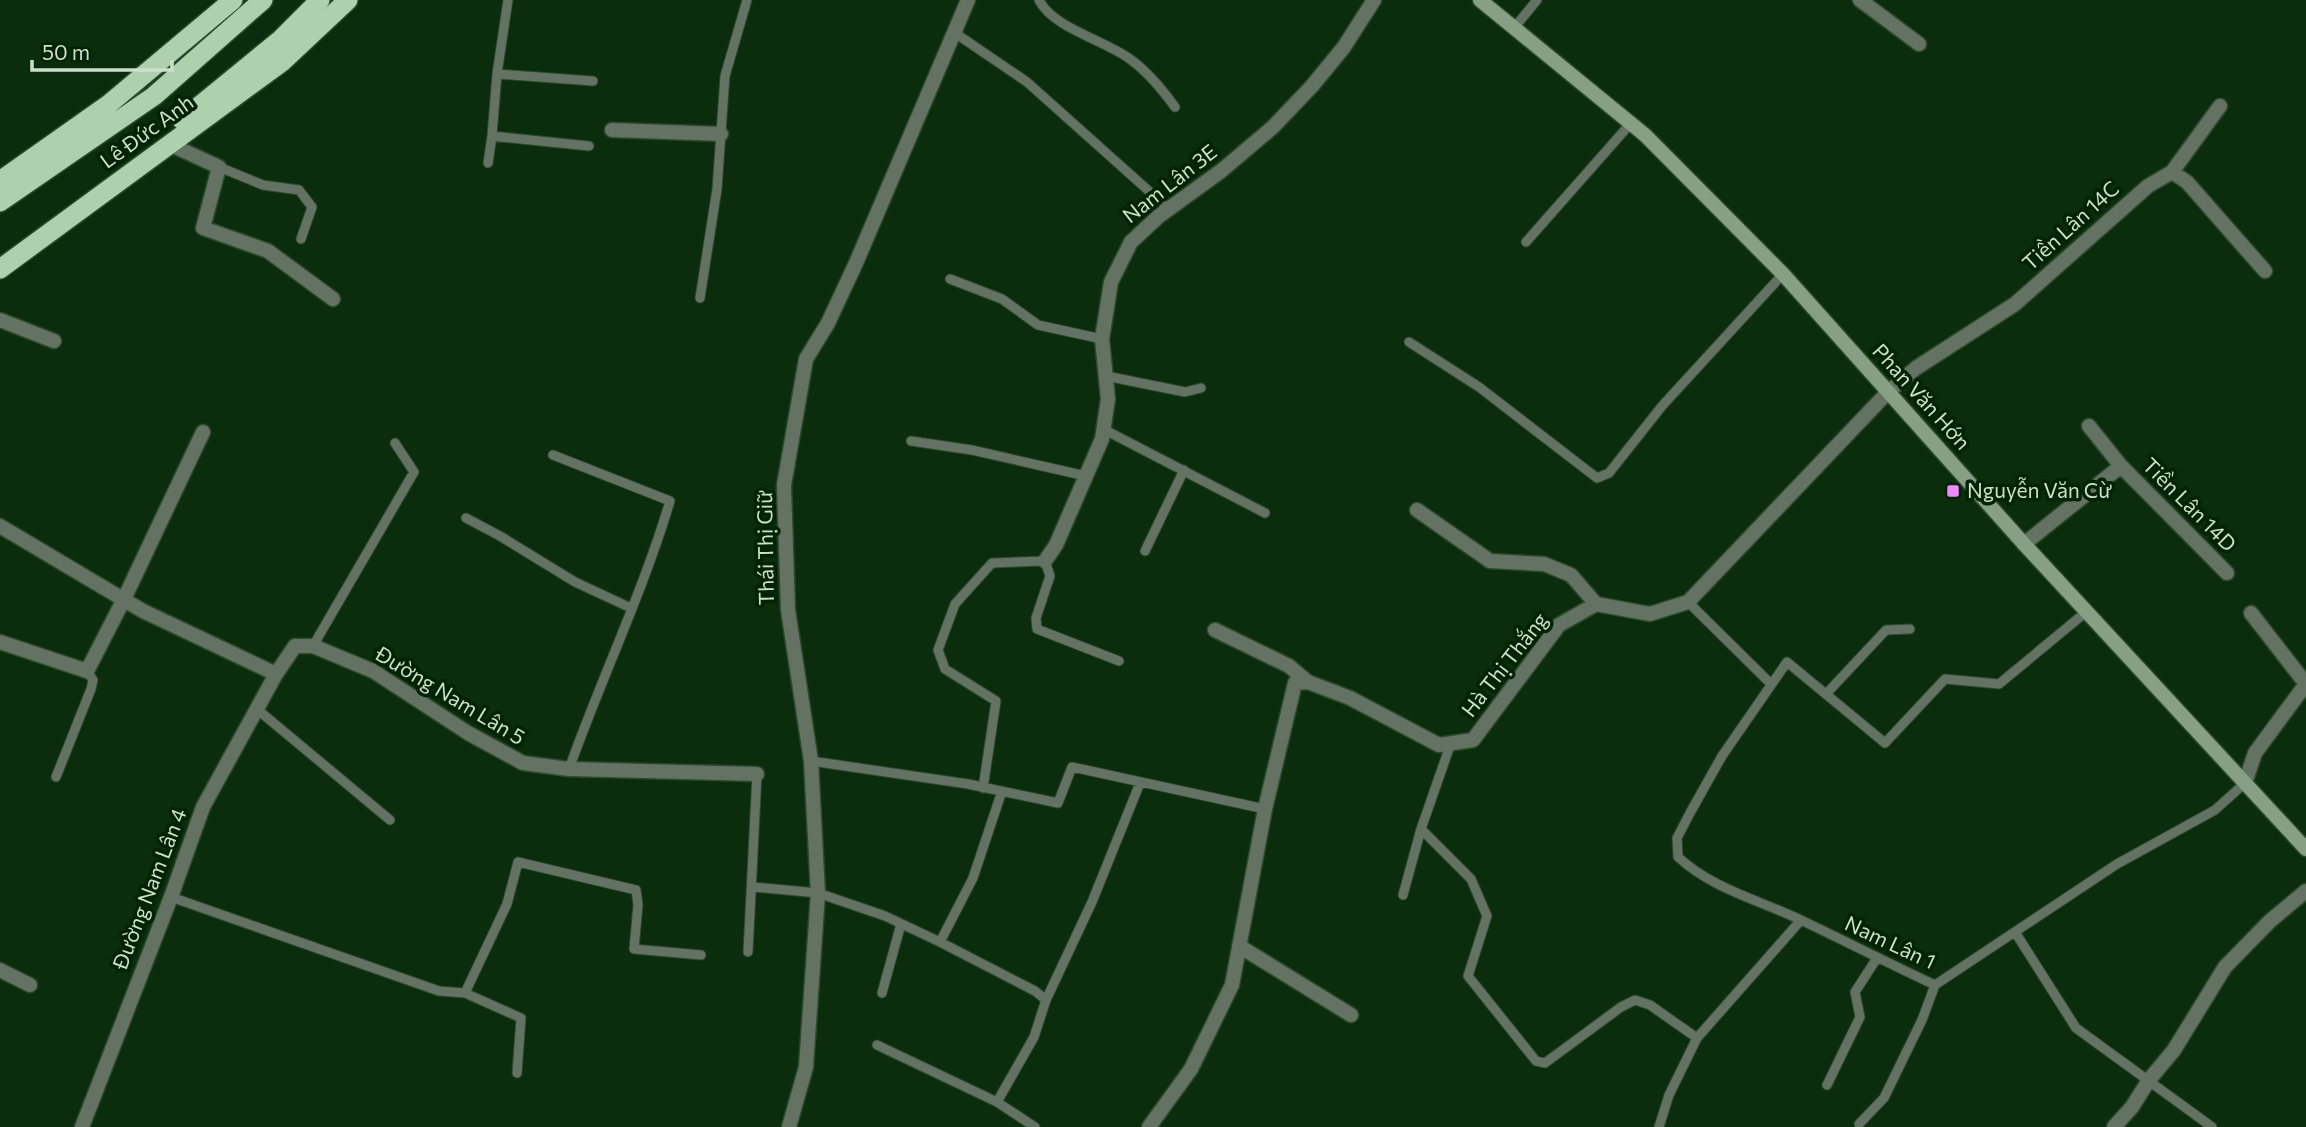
<svg xmlns="http://www.w3.org/2000/svg" width="2306" height="1127" font-family="Commissioner,sans-serif">
<rect width="100%" height="100%" fill="#0c2d0d"/>
<g fill="none" stroke-linecap="round" stroke-linejoin="round">
<defs>
<path id="service" d="M508 0 497 74 492 136 589 146
M1039 0C1053 28 1104 40 1130 59 1148 72 1162 89 1175 107
M1514 28 1537 0
M955 33 1027 82 1169 209
M497 74 593 81
M488 163 492 136
M219 167 263 185 299 190 312 207 301 239
M1526 242 1631 123
M950 279 1002 299 1038 325 1102 339
M700 298 717 189 725 76 747 0
M1409 342 1479 387 1597 478 1609 473 1662 406 1783 274
M1106 376 1185 392 1201 388
M1103 429 1265 513
M911 441 972 450 1086 476
M553 455 670 501C643 592 601 679 569 769
M466 518 500 536 575 582 631 608
M1145 551 1184 470
M1688 602 1771 684
M313 646 414 472 395 443
M1827 693 1886 630 1910 629
M258 710 390 820
M811 761 968 784 1058 803 1072 767 1265 809
M56 777 91 689 93 680 87 671
M983 788 996 701 945 669 938 650 955 604 992 563 1045 561 1050 576 1036 618 1037 629 1119 661
M1421 829 1471 879 1487 916 1468 976 1536 1061 1545 1063 1621 1007 1635 1000 1650 1005 1697 1038
M753 887 818 893 885 916 940 942 973 878 1002 791
M1403 895 1421 829 1451 743
M171 897 439 991 465 993 507 904 518 862 636 890 638 905 634 949 701 955
M2015 932 2076 1028 2212 1127
M748 952 757 774
M1935 985C1890 964 1847 942 1803 921 1760 900 1714 890 1678 857L1677 838 1690 813 1722 756 1787 662 1885 743 1945 679 1999 684 2086 612
M1935 985 2117 864 2215 810 2245 783
M465 993 521 1018 517 1073
M882 993 901 924
M1046 1000 1092 902 1140 783
M877 1045 997 1102 1034 1037 1046 1000 1035 991 940 942
M1827 1085 1860 1017 1855 992 1877 958
M997 1102 1035 1127
M1859 1124 1884 1098 1922 1020 1935 985
M1659 1127 1669 1095 1697 1038 1801 920"/>
<path id="minor" d="M1860 0 1919 44
M612 130 721 134
M169 144 219 167 203 228 268 251 333 299
M2172 172 2220 106
M0 320 54 341
M2089 426 2121 466 2227 573
M1417 510 1490 561 1544 564 1571 575 1596 604
M0 526 143 611 276 674
M2024 544 2121 466
M1045 561 1056 545 1102 439 1108 399 1102 339 1111 282 1131 242 1159 216 1221 171 1273 127 1312 86 1344 47 1374 0
M2251 613 2306 684
M1215 630 1289 666 1308 682
M0 642 87 671 124 599 203 432
M2245 783 2255 753 2306 684
M1239 946 1351 1015
M0 970 30 985
M82 1127 171 897 203 807 276 674 295 646H313L373 671 468 733 523 763 569 769 757 774
M1149 1127 1191 1069 1232 985 1265 809 1295 683 1308 682 1350 698 1439 745 1473 740 1559 625 1596 604 1650 614 1688 602 1888 392 1916 368 2015 304 2148 186 2172 172 2187 182 2265 271
M2114 1127 2132 1107 2149 1080 2174 1050 2225 967 2270 921 2306 891"/>
<path id="tertiary" d="M789 1127 806 1067 818 893 811 761 788 610 784 485 806 359 828 323 856 263 968 0"/>
<path id="secondary" d="M1480 0 1645 135 1783 274 2024 544 2306 849"/>
<path id="trunk" d="M182 120 281 39 320 0
M0 181 109 104 233 0
M0 202 154 96 263 0
M0 269 282 62 348 0"/>
</defs>
<use href="#service" stroke="#2b492b" stroke-width="11"/>
<use href="#minor" stroke="#2b492b" stroke-width="17"/>
<use href="#tertiary" stroke="#2b492b" stroke-width="17"/>
<use href="#secondary" stroke="#2b492b" stroke-width="17"/>
<use href="#trunk" stroke="#2b492b" stroke-width="22"/>
<use href="#service" stroke="#637262" stroke-width="9"/>
<use href="#minor" stroke="#637262" stroke-width="14"/>
<use href="#tertiary" stroke="#637262" stroke-width="14"/>
<use href="#secondary" stroke="#869f85" stroke-width="14"/>
<use href="#trunk" stroke="#aed0ac" stroke-width="19"/>
</g>
<rect fill="#ee8bf8" stroke="#022304" stroke-width="2.5" x="1946" y="484" width="14" height="14" rx="3.5"/>
<g text-anchor="middle" stroke-width="7" stroke-linejoin="round" paint-order="stroke">
<g font-size="21" fill="#ccdfcb" stroke="#022304">
<text transform="translate(147 132) rotate(-36)" y="7">Lê Đức Anh</text>
<text transform="translate(1170 184) rotate(-38)" y="7">Nam Lân 3E</text>
<text transform="translate(2071 226) rotate(-42)" y="7">Tiền Lân 14C</text>
<text transform="translate(1921 397) rotate(48)" y="7">Phan Văn Hớn</text>
<text transform="translate(2189 505) rotate(45)" y="7">Tiền Lân 14D</text>
<text transform="translate(766 548) rotate(-91)" y="7">Thái Thị Giữ</text>
<text transform="translate(1505 665) rotate(-52)" y="7">Hà Thị Thắng</text>
<text transform="translate(450 696) rotate(31)" y="7">Đường Nam Lân 5</text>
<text transform="translate(150 889) rotate(-69)" y="7">Đường Nam Lân 4</text>
<text transform="translate(1890 943) rotate(25)" y="7">Nam Lân 1</text>
</g>
<g font-size="21" fill="#ccdfcb" stroke="#022304" text-anchor="start">
<text x="1967" y="498">Nguyễn Văn Cừ</text>
</g>
</g>
<path d="M32 60v10h140v-10" fill="none" stroke="#ccdfcb" stroke-width="3.5"/>
<text x="42" y="60" font-size="21" fill="#ccdfcb" stroke="#022304" stroke-width="5" paint-order="stroke">50 m</text>
</svg>
